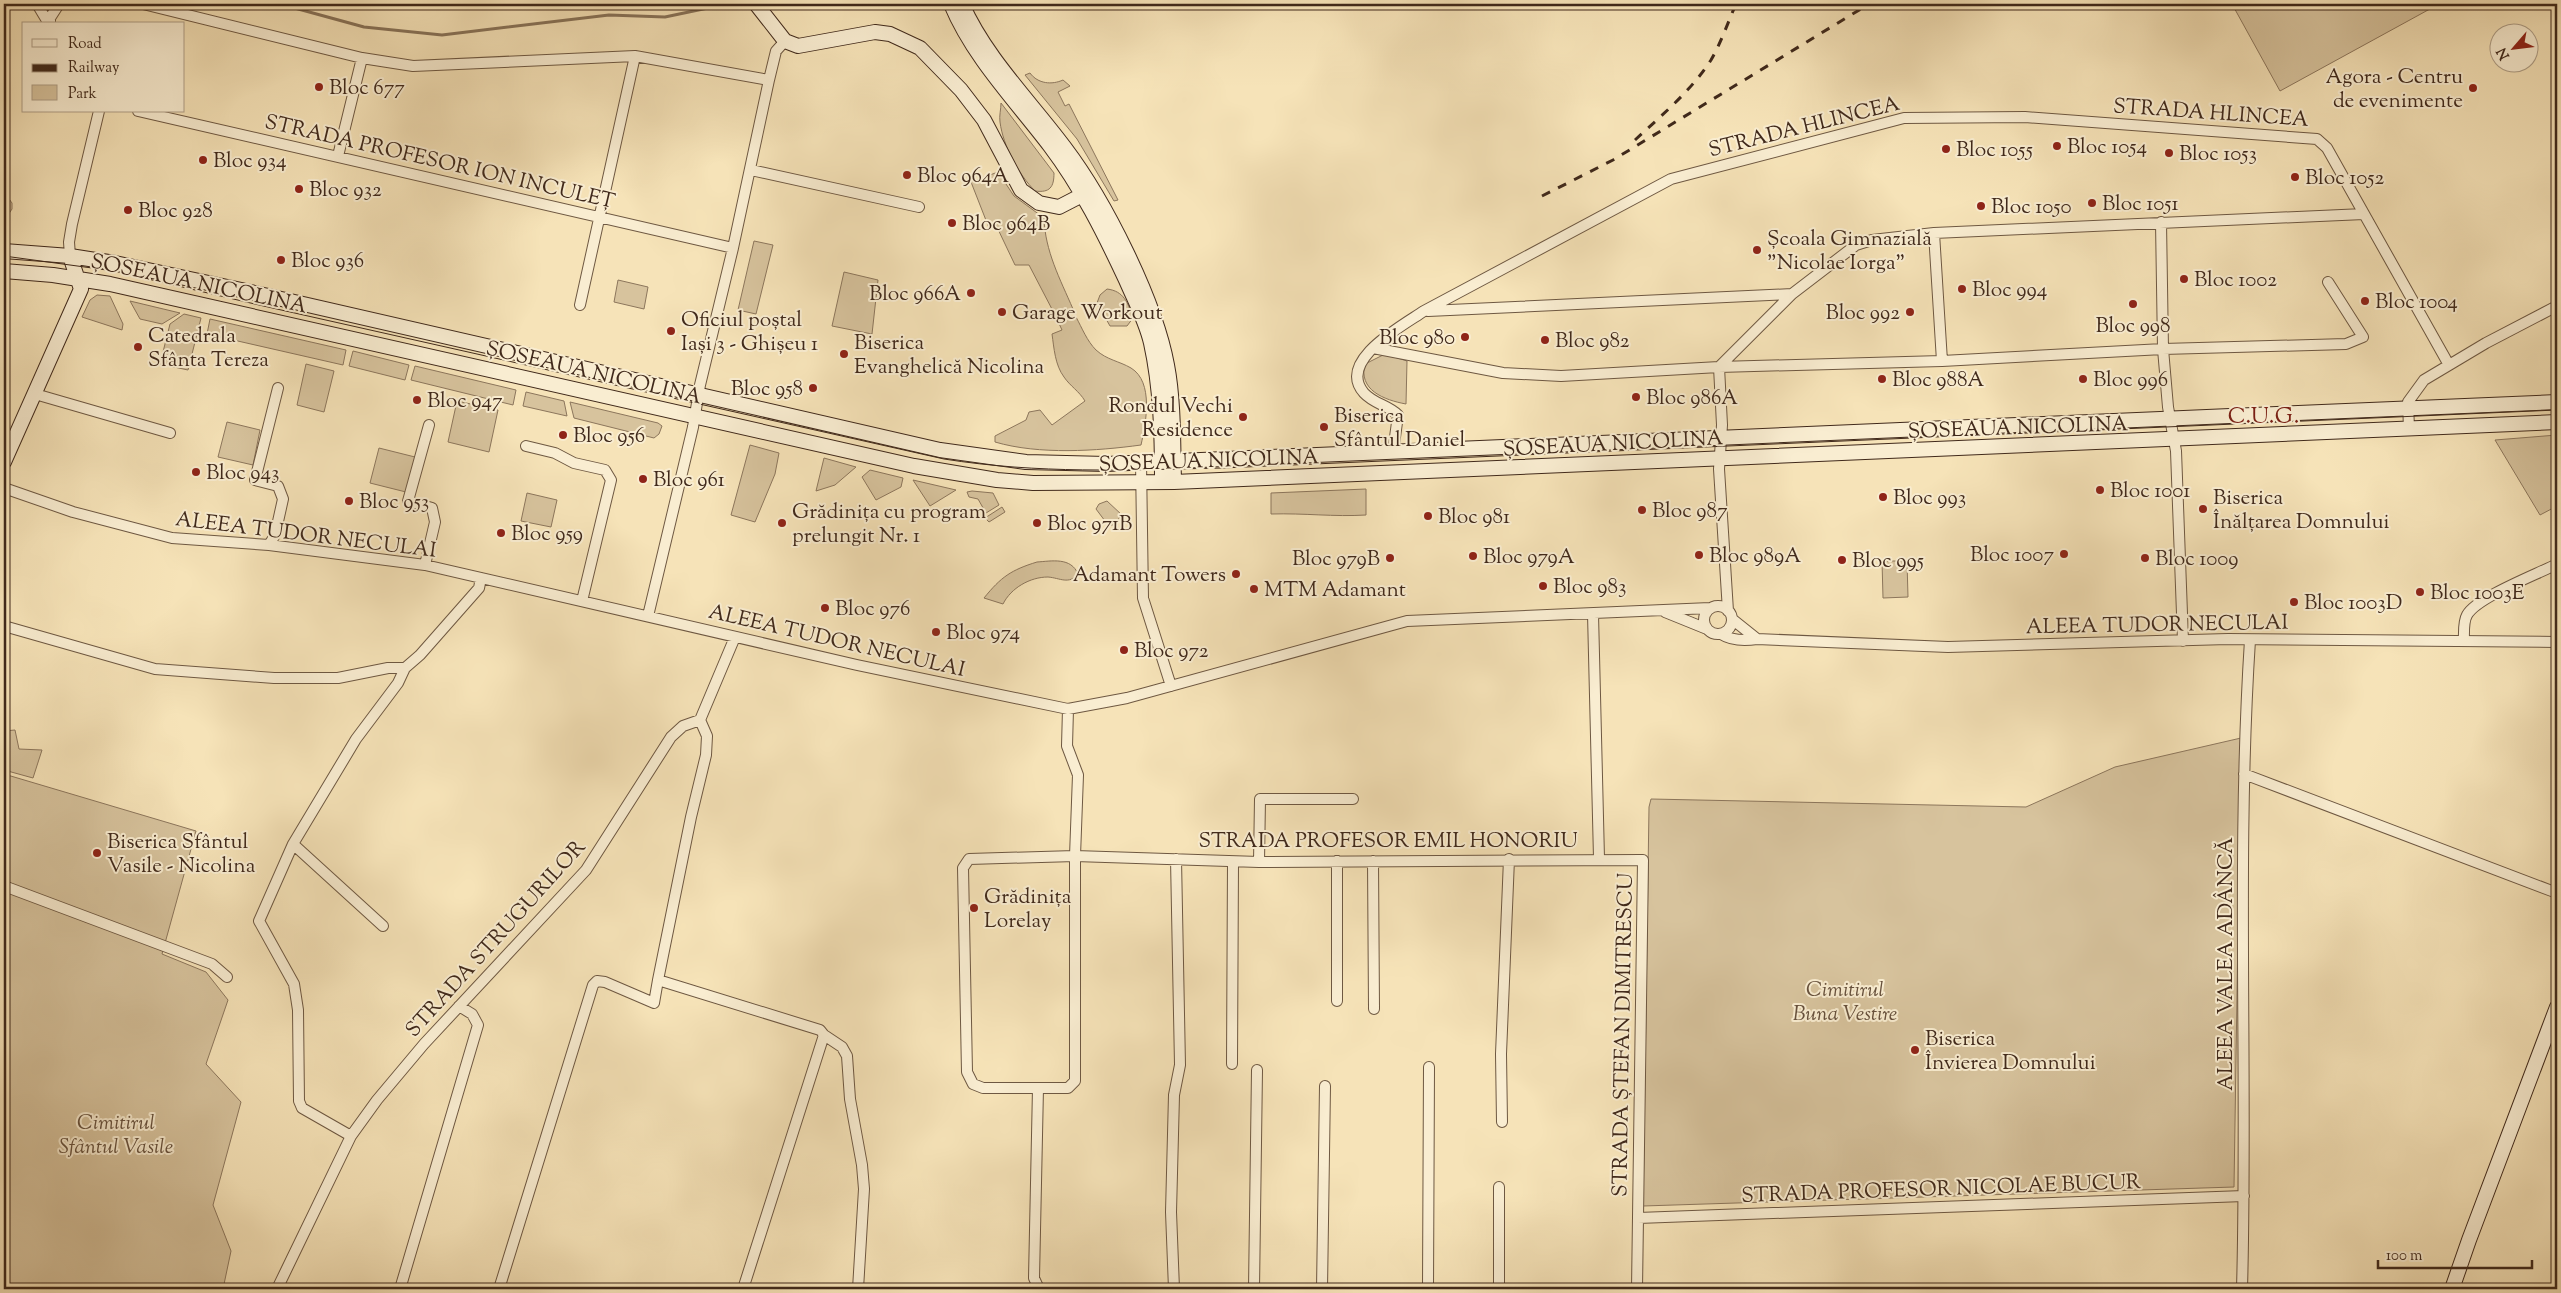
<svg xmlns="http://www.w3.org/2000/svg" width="2561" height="1293" font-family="'Sorts Mill Goudy',serif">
<rect width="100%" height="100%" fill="#f6e3b8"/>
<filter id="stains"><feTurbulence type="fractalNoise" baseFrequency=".004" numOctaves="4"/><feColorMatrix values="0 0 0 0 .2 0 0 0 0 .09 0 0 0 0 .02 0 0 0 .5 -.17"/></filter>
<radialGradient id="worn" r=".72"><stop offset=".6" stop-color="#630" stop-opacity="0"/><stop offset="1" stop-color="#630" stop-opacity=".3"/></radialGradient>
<path fill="#d7c39d" stroke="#8c765c" d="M2232 4H2439L2280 91Z
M1030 73C1038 84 1052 85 1063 80L1070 86 1058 92 1065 106 1069 104 1118 200 1114 201 1077 139 1025 75Z
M1001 103 1054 173C1054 187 1050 193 1035 191 1019 175 1003 146 1000 122 999 116 1001 109 1001 103Z
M998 172 1014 196 1044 218C1045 251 1060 279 1073 309L1054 313 1029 265H1015L996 225 989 228 971 182Z
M4 192 12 203V209L4 221Z
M754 241 773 245 756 314 738 310Z
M844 272 878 280 872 334 832 326Z
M618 280 648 287 644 309 614 302Z
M1107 289C1124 291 1128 303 1133 318L1127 326H1110L1097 303 1100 295Z
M97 295 110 296 123 324 122 330 82 317 90 300Z
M130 301 180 313 162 324 140 319Z
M184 314 201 318 188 370 160 364 170 324Z
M1056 317H1076C1082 328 1087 341 1096 350 1107 360 1119 361 1131 368 1154 382 1146 423 1141 445 1097 451 1039 455 995 442V436L1026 420 1029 412 1040 410 1052 425 1085 401C1079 391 1070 386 1064 377 1055 365 1054 348 1052 334L1062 330Z
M210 319 346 350 343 365 207 334Z
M353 351 409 365 405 380 349 366Z
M1385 354 1407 361 1406 404C1384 400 1358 390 1365 364Z
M306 364 334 371 324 412 297 405Z
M415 366 516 390 513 405 411 380Z
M526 392 564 401 567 416 523 406Z
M457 401 498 410 489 452 448 442Z
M570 402 658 423 662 426 659 434 654 438 574 418Z
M227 422 260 430 253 465 218 457Z
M2557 435V506L2540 515 2495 440Z
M750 445 779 453 775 474 755 522 731 515Z
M379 448 415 457 406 492 370 483Z
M824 458 856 467 835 485 816 491Z
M870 470 903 478 901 487 876 500 862 477Z
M913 480 956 490 930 506Z
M1366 489V515C1334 517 1304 513 1271 514V493Z
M972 491 993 493 999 505 986 513 978 499 969 497 967 492Z
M527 493 557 500 551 527 521 521Z
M1107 501 1122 515 1113 525H1108L1096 509 1099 504Z
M1002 507 1005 512 989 522 985 518Z
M1882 561H1907L1908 597 1883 598Z
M1037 562C1052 561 1071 557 1078 574 1069 585 1060 578 1048 577 1030 577 1011 588 1003 604L984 598C1001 577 1011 570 1037 562Z
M15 730 19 749 42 750 33 778 4 770V731Z
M2241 738 2234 1187 1643 1206 1649 807 1651 799 2026 807 2115 767Z
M4 774 196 831 162 954 206 972 228 1000 206 1064 241 1102 213 1205 231 1251 223 1289H4Z"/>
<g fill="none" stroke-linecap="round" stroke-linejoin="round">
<path stroke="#887359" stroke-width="3" d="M280 4 364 27 442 35 609 15 665 17 727 4"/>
<defs>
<path id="street" d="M37 4 49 24
M143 4 362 58 413 66 635 56 769 80
M50 24V18L59 4
M138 111 733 248
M338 156 362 58
M751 170 919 207
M2161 222 2163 349 2168 407 2176 451 2183 641
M1934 233 1942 361
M70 256 69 242 72 224 99 111
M580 305 635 56
M1428 311 1792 294
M1373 348 1503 373 1561 376 1719 367 1942 361 2163 349 2346 344 2363 337 2328 282
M35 394 170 433
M2409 429 2408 402 2424 380 2486 343 2557 306
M526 446 555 453 574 463 605 470 611 480 582 601
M1393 452 1398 415C1388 405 1374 404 1364 393 1336 361 1402 326 1424 311L1671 179 1904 118 2025 117 2317 139 2327 148 2449 365
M1141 462 1143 598 1171 686
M4 488 73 512 172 538 269 545 425 565 857 665 1068 709 1127 698 1407 621 1710 608
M269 545 275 535 283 499 278 486 255 480 278 388
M425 565 435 522 432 508 408 501 429 425
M1704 620a14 14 0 1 1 28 0a14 14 0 1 1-28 0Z
M1728 611 1719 469 1722 425 1719 367 1792 294 1856 245 1872 240 1934 233 2364 214
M1665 612 1707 629
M1593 614 1599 858
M648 616 693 427 700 385 733 248 769 80 776 51 785 41
M1732 619 1757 639
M4 626 155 669 274 678H338L388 668H405
M1721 634C1732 641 1744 641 1757 639L1948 647 2228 639 2557 642
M735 637 700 720 707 736 706 755 691 817 658 980 820 1030 824 1035 743 1289
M2464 641C2464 633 2463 622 2467 615 2477 597 2538 574 2557 564
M1068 709 1067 746 1078 775 1075 856V1081L1068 1088H983L973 1084 967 1072 963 868 969 859 1075 856 1259 862 1643 860 1637 1289
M2244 774 2557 893
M293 844 383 926
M1337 861V1001
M1373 861 1374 1009
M1259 862 1260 799H1353
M4 886 212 964 227 977
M824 1035 842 1047 847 1056 850 1099 862 1165 864 1189 858 1289
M1232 1064 1233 862
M1038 1088 1034 1278 1039 1289
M1502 1122 1501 1054 1509 859
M351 1136 302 1108 299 1101 298 1010 294 984 259 921 293 844 356 739 398 683 405 668 420 655 479 588 481 578
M1499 1187V1289
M1638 1218 2244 1196
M277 1289 351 1136 377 1100 424 1044 586 870 671 737 683 726 700 720
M400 1289 478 1025 472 1014 459 1006
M499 1289 593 985 597 981 605 982 654 1003 658 980
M1174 1289 1171 1212 1174 1095 1180 1065 1176 859
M1254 1289 1257 1070
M1322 1289 1325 1086
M1428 1289 1429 1067
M2242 1289C2248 1073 2236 856 2250 640"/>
<path id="secondary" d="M756 4 785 41 798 46 875 32 890 34 920 48 961 90 984 120 1021 190 1039 203 1059 207 1090 191
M951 4C973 57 1015 100 1050 146 1081 187 1104 233 1126 280 1135 301 1146 321 1151 343 1161 388 1162 436 1162 482
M962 4C986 58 1030 101 1065 148 1105 201 1155 300 1167 365 1174 401 1173 446 1174 482
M4 251 70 256 115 263 264 295 940 450 1026 462 1106 464 2557 402
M4 271 53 275 110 284 914 466 997 480 1033 483 1174 482 2557 422
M4 462 81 289 70 256
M2452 1289 2469 1240 2557 1007"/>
</defs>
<use href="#street" stroke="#6e5842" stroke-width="12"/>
<use href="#secondary" stroke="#40291b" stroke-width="16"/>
<use href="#street" stroke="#f9edd1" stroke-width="10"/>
<use href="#secondary" stroke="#f9edd1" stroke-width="14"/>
<path stroke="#40291b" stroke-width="1" d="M4 256 114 271 259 305 944 459C1039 474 1126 470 1222 468L2557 410"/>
<path stroke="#40291b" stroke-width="3" stroke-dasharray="9 9" stroke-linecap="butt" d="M1635 140C1662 115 1691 91 1711 60 1721 43 1728 22 1736 4
M1542 196 1613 160 1869 4"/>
</g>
<g fill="#8f2418" stroke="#f9edd1" stroke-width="2">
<circle cx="319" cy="87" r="5"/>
<circle cx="2473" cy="88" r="5"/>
<circle cx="2057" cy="146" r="5"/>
<circle cx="1946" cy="149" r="5"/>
<circle cx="2169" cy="153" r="5"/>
<circle cx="203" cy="160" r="5"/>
<circle cx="907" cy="175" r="5"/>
<circle cx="2295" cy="177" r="5"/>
<circle cx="299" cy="189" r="5"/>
<circle cx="2092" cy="203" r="5"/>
<circle cx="1981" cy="206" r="5"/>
<circle cx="128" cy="210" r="5"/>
<circle cx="952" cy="223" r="5"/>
<circle cx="1757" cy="250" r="5"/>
<circle cx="281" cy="260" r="5"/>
<circle cx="2184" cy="279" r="5"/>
<circle cx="1962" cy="289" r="5"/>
<circle cx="971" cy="293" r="5"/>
<circle cx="2365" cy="301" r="5"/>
<circle cx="2133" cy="304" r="5"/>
<circle cx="1002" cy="312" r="5"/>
<circle cx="1910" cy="312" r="5"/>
<circle cx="671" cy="331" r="5"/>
<circle cx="1465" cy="337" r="5"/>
<circle cx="1545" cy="340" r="5"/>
<circle cx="138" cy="347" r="5"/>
<circle cx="844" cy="354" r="5"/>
<circle cx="1882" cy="379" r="5"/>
<circle cx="2083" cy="379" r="5"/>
<circle cx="813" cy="388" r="5"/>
<circle cx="1636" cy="397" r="5"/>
<circle cx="417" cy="400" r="5"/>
<circle cx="1243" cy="417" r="5"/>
<circle cx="1324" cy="427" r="5"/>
<circle cx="563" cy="435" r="5"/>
<circle cx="196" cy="472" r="5"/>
<circle cx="643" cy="479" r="5"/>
<circle cx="2100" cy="490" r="5"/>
<circle cx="1883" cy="497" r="5"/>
<circle cx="349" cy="501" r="5"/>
<circle cx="2203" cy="509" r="5"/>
<circle cx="1642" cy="510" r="5"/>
<circle cx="1428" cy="516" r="5"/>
<circle cx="782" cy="523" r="5"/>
<circle cx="1037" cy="523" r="5"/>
<circle cx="501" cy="533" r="5"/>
<circle cx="2064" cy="554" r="5"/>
<circle cx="1699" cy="555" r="5"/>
<circle cx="1473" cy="556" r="5"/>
<circle cx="1390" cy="558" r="5"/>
<circle cx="2145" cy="558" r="5"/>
<circle cx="1842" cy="560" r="5"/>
<circle cx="1236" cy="574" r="5"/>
<circle cx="1543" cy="586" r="5"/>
<circle cx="1254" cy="589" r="5"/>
<circle cx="2420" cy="592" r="5"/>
<circle cx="2294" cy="602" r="5"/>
<circle cx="825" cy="608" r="5"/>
<circle cx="936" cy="632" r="5"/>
<circle cx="1124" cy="650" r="5"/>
<circle cx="97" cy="853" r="5"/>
<circle cx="974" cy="908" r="5"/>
<circle cx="1915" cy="1050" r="5"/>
</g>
<g text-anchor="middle" stroke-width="4" stroke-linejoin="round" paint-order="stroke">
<g font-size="21" fill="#40291b" stroke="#f9edd1" text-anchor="start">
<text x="2463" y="83" text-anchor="end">Agora - Centru<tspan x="2463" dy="24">de evenimente</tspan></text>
<text x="329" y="94">Bloc 677</text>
<text x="2067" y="153">Bloc 1054</text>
<text x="1956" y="156">Bloc 1055</text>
<text x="2179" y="160">Bloc 1053</text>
<text x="213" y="167">Bloc 934</text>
<text x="917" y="182">Bloc 964A</text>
<text x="2305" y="184">Bloc 1052</text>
<text x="309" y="196">Bloc 932</text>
<text x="2102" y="210">Bloc 1051</text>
<text x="1991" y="213">Bloc 1050</text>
<text x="138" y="217">Bloc 928</text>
<text x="962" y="230">Bloc 964B</text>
<text x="1767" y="245">Școala Gimnazială<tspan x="1767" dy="24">"Nicolae Iorga"</tspan></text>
<text x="291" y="267">Bloc 936</text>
<text x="2194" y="286">Bloc 1002</text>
<text x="1972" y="296">Bloc 994</text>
<text x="961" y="300" text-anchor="end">Bloc 966A</text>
<text x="2375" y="308">Bloc 1004</text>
<text x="1012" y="319">Garage Workout</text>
<text x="1900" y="319" text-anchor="end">Bloc 992</text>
<text x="681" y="326">Oficiul poștal<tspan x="681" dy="24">Iași 3 - Ghișeu 1</tspan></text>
<text x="2133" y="332" text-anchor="middle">Bloc 998</text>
<text x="148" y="342">Catedrala<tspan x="148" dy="24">Sfânta Tereza</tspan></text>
<text x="1455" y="344" text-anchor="end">Bloc 980</text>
<text x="1555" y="347">Bloc 982</text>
<text x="854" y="349">Biserica<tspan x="854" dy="24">Evanghelică Nicolina</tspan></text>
<text x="1892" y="386">Bloc 988A</text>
<text x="2093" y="386">Bloc 996</text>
<text x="803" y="395" text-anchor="end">Bloc 958</text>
<text x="1646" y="404">Bloc 986A</text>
<text x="427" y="407">Bloc 947</text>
<text x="1233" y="412" text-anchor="end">Rondul Vechi<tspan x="1233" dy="24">Residence</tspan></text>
<text x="1334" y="422">Biserica<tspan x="1334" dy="24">Sfântul Daniel</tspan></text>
<text x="573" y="442">Bloc 956</text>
<text x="206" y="479">Bloc 943</text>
<text x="653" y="486">Bloc 961</text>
<text x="2110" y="497">Bloc 1001</text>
<text x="1893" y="504">Bloc 993</text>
<text x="2213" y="504">Biserica<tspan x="2213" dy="24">Înălțarea Domnului</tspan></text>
<text x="359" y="508">Bloc 953</text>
<text x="1652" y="517">Bloc 987</text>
<text x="792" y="518">Grădinița cu program<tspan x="792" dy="24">prelungit Nr. 1</tspan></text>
<text x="1438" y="523">Bloc 981</text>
<text x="1047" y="530">Bloc 971B</text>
<text x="511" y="540">Bloc 959</text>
<text x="2054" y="561" text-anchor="end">Bloc 1007</text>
<text x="1709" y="562">Bloc 989A</text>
<text x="1483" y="563">Bloc 979A</text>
<text x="1380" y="565" text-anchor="end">Bloc 979B</text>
<text x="2155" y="565">Bloc 1009</text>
<text x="1852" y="567">Bloc 995</text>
<text x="1226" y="581" text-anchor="end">Adamant Towers</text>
<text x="1553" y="593">Bloc 983</text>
<text x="1264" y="596">MTM Adamant</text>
<text x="2430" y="599">Bloc 1003E</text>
<text x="2304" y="609">Bloc 1003D</text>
<text x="835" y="615">Bloc 976</text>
<text x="946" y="639">Bloc 974</text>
<text x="1134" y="657">Bloc 972</text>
<text x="107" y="848">Biserica Sfântul<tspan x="107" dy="24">Vasile - Nicolina</tspan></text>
<text x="984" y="903">Grădinița<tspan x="984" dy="24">Lorelay</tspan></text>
<text x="1925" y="1045">Biserica<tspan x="1925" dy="24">Învierea Domnului</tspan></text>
</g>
<g font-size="21" fill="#40291b" stroke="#f9edd1">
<text transform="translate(2211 112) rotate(4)" y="7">STRADA HLINCEA</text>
<text transform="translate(1804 126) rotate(-14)" y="7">STRADA HLINCEA</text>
<text transform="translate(440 161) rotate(13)" y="7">STRADA PROFESOR ION INCULEȚ</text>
<text transform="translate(199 283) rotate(12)" y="7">ȘOSEAUA NICOLINA</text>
<text transform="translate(594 372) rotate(13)" y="7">ȘOSEAUA NICOLINA</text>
<text transform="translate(2018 427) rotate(-2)" y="7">ȘOSEAUA NICOLINA</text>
<text transform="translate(1613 443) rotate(-3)" y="7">ȘOSEAUA NICOLINA</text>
<text transform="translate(1209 460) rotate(-2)" y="7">ȘOSEAUA NICOLINA</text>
<text transform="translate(306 534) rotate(7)" y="7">ALEEA TUDOR NECULAI</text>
<text transform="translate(2157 624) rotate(-1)" y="7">ALEEA TUDOR NECULAI</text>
<text transform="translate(837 640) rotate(13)" y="7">ALEEA TUDOR NECULAI</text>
<text x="1388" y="847">STRADA PROFESOR EMIL HONORIU</text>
<text transform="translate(495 938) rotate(-48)" y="7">STRADA STRUGURILOR</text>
<text transform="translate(2225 964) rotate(-90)" y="7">ALEEA VALEA ADÂNCĂ</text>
<text transform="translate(1622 1035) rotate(-89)" y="7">STRADA ȘTEFAN DIMITRESCU</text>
<text transform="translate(1941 1188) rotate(-2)" y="7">STRADA PROFESOR NICOLAE BUCUR</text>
</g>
<g font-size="21" font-style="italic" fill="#66503c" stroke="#f9edd1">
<text x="1845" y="996">Cimitirul<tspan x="1845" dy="24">Buna Vestire</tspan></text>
<text x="116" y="1129">Cimitirul<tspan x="116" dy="24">Sfântul Vasile</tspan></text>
</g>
<g font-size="22" letter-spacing="1" fill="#7a1f14" stroke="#f9edd1">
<text x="2264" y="423">C.U.G.</text>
</g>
</g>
<rect width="2561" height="1293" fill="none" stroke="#f6e3b8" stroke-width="20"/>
<rect x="5" y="5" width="2551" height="1283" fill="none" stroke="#40291b" stroke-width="2.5"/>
<rect x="10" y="10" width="2541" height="1273" fill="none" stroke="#40291b"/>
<rect x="22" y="22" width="162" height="90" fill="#f9edd1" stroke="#af9f88"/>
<rect x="32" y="39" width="25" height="8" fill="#f9edd1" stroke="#af9f88"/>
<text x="68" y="48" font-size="15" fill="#40291b">Road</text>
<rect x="32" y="64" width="25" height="8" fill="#40291b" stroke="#af9f88"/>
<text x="68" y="72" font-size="15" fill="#40291b">Railway</text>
<rect x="32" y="85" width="25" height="15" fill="#d7c39d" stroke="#af9f88"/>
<text x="68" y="98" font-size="15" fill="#40291b">Park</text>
<g transform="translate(2514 48) rotate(242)"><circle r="24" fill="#f9edd1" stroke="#af9f88"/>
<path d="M0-4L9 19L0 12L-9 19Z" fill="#8f2418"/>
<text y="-8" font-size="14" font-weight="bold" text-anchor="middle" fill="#40291b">N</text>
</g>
<path d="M2378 1260v8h154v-8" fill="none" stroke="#40291b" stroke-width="2.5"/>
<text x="2386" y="1260" font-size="15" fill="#40291b" stroke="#f9edd1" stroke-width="4" paint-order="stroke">100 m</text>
<rect width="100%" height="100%" filter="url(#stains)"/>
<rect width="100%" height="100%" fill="url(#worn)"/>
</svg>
